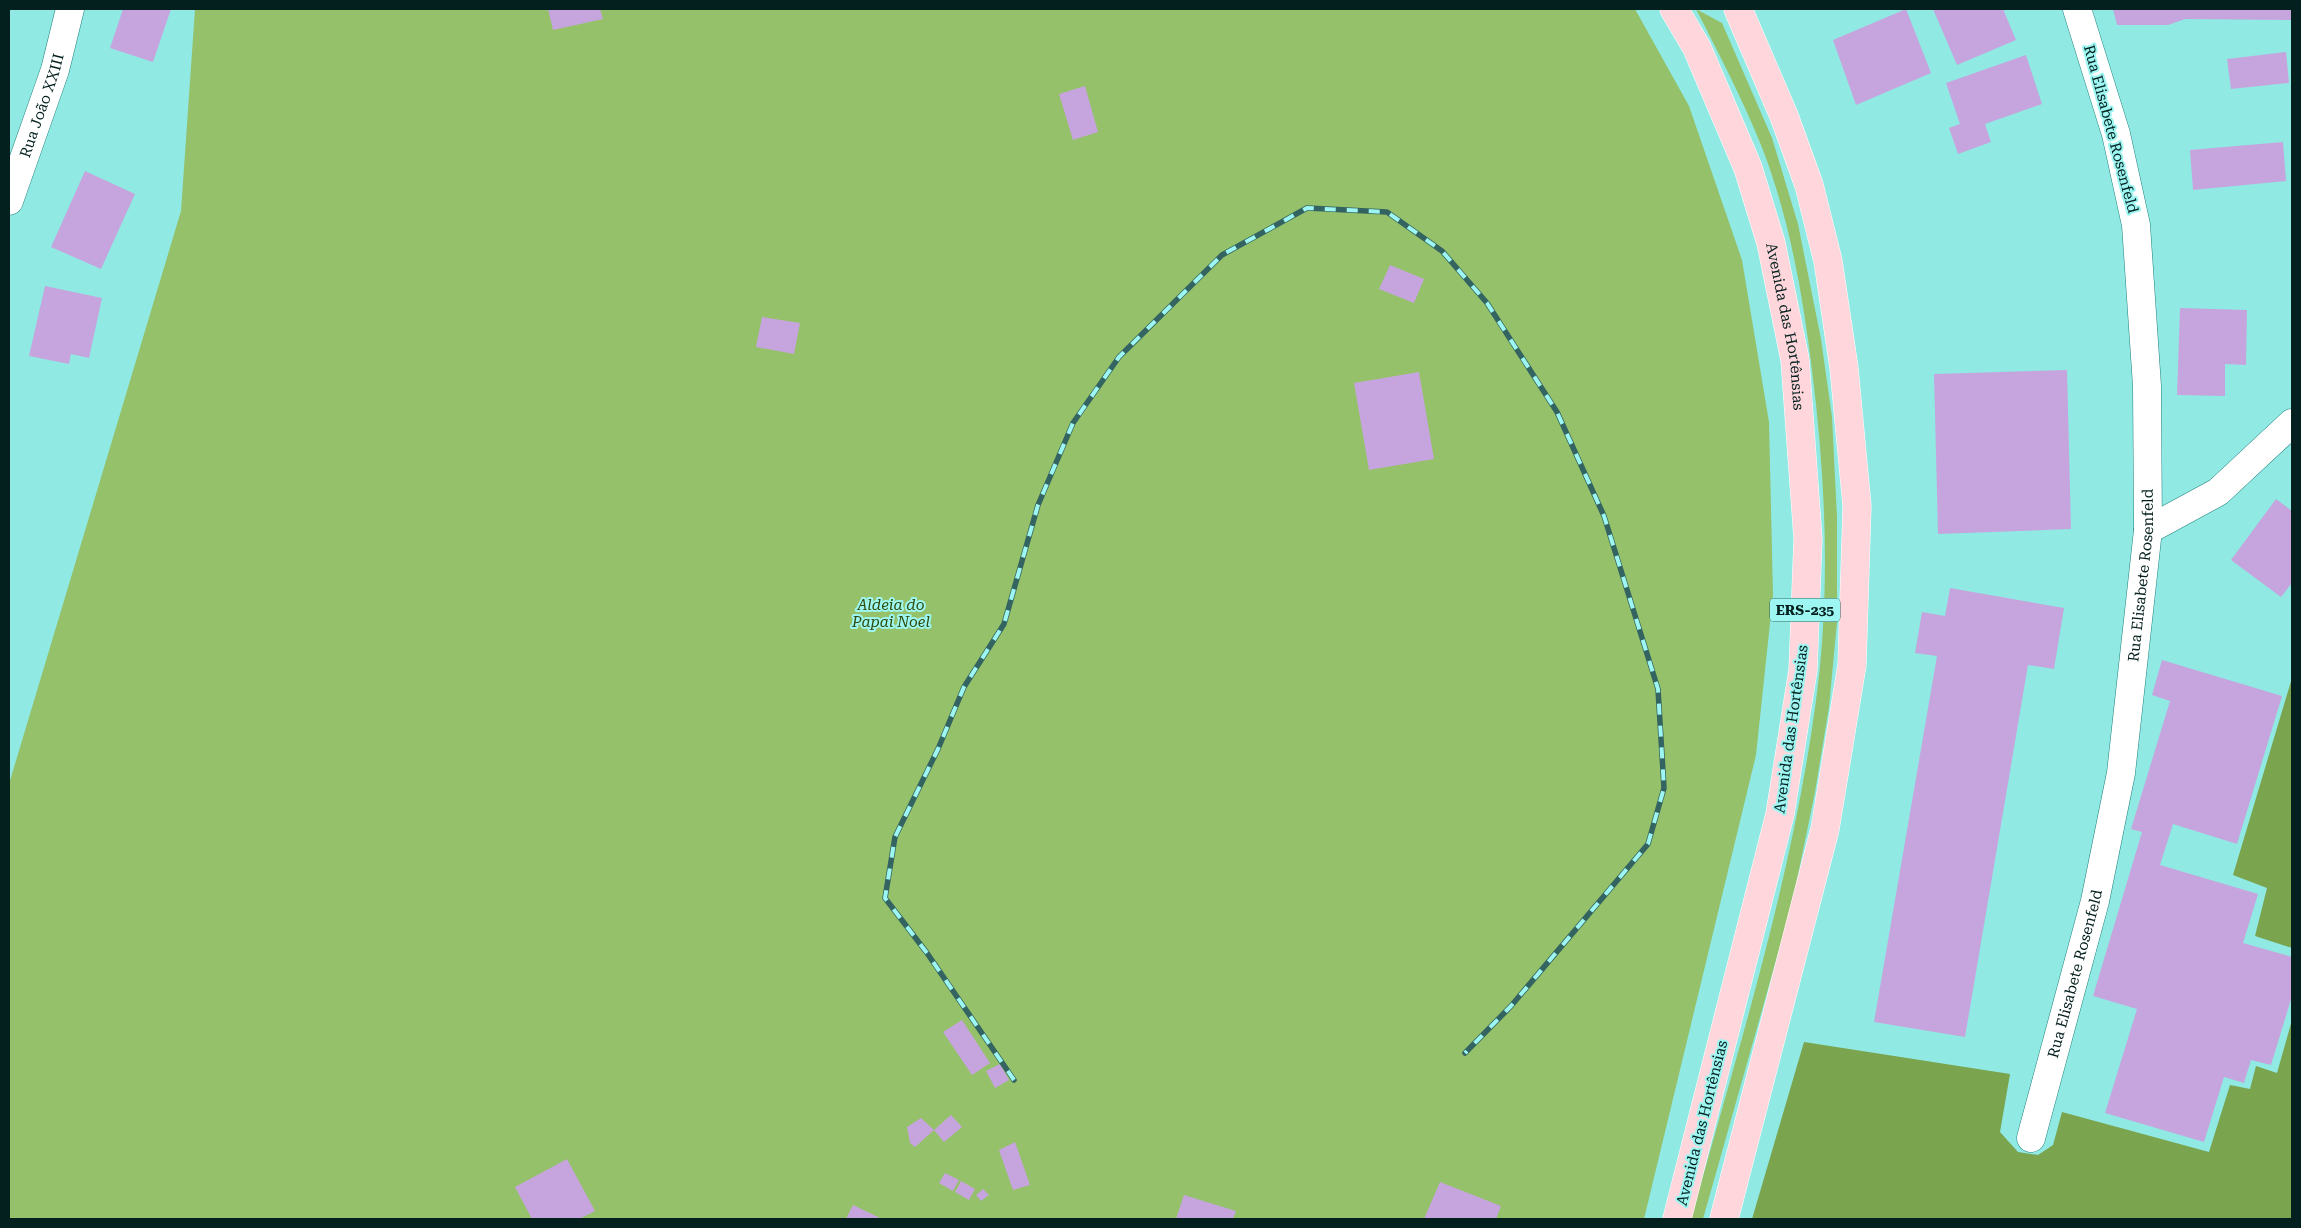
<svg xmlns="http://www.w3.org/2000/svg" width="2301" height="1228" font-family="'Roboto Serif',serif">
<rect width="100%" height="100%" fill="#90e9e3"/>
<path fill="#95c16a" d="M195 9H1635L1689 106 1742 260 1769 422 1773 595 1756 755 1644 1219H9V784L181 211Z
M1696 9 1722 23 1772 138 1798 224 1821 339 1832 417 1837 517V622L1829 707 1815 792 1792 904 1703 1219H1691C1738 1050 1791 882 1815 708 1831 597 1826 481 1812 370 1803 295 1789 216 1761 145 1742 98 1719 54 1696 9Z"/>
<path fill="#7aa44d" d="M2292 678V948L2255 936 2267 888 2233 875Z
M2292 1020V1219H1752L1804 1042 2010 1074 2000 1132 2018 1152 2038 1155 2053 1145 2062 1112 2209 1152 2230 1085 2250 1089 2256 1066 2277 1073Z"/>
<path fill="#c6a5de" d="M123 9H171L153 62 110 48Z
M548 9H600L603 19 553 30Z
M1906 9 1931 73 1856 105 1833 40Z
M1933 9H2003L2016 40 1957 65Z
M2113 9H2292V20L2185 19 2168 25H2117Z
M2286 52 2289 83 2231 89 2227 59Z
M2026 55 2042 104 1985 124 1991 142 1958 154 1949 128 1960 124 1946 83Z
M1085 86 1098 132 1073 140 1059 94Z
M2283 142 2286 181 2193 190 2190 150Z
M85 171 135 194 101 269 51 247Z
M1390 265 1424 279 1414 303 1379 289Z
M45 286 102 298 89 358 71 354 69 364 29 356Z
M2180 308 2247 310 2246 365 2225 364V396L2177 395Z
M762 317 800 323 794 354 756 347Z
M2067 370 2071 529 1938 534 1934 374Z
M1419 372 1434 459 1369 470 1354 383Z
M2276 499 2292 511V585L2291 584 2281 597 2231 560Z
M1950 588 2064 608 2054 669 2028 665 1965 1037 1874 1022 1937 656 1915 653 1922 612 1945 616Z
M2162 660 2282 696 2237 844 2173 824 2160 865 2258 894 2243 943 2292 957V996L2271 1065 2251 1060 2244 1083 2224 1077 2204 1142 2105 1113 2137 1009 2093 996 2142 832 2131 829 2170 701 2152 695Z
M962 1020 990 1063 972 1075 943 1032Z
M1000 1064 1009 1080 995 1088 986 1071Z
M951 1115 962 1127 944 1142 934 1130 915 1147 910 1143 907 1127 921 1118 934 1130Z
M1015 1142 1030 1185 1013 1190 999 1150Z
M567 1159 595 1211 579 1219H532L515 1187Z
M945 1173 959 1180 953 1191 939 1183Z
M961 1181 975 1189 969 1200 955 1192Z
M1440 1182 1501 1206 1496 1219H1424Z
M983 1189 989 1195 981 1201 976 1195Z
M1184 1195 1236 1211 1233 1219H1176Z
M853 1205 882 1219H846Z"/>
<g fill="none" stroke-linecap="round" stroke-linejoin="round">
<defs>
<g id="minor">
<path id="s1" d="M9 201 55 70 70 9"/>
<path d="M2148 530 2218 492 2292 423"/>
<path id="s2" d="M2031 1138 2095 901 2121 773 2148 530 2147 386 2136 225 2116 134 2077 9"/>
</g>
<g id="primary">
<path id="s3" d="M1674 9 1697 48 1748 168 1771 243 1795 360 1808 539 1803 670 1780 814 1677 1219"/>
<path d="M1724 1219 1825 829 1852 665 1857 506 1844 368 1828 261 1809 185 1784 116 1738 9"/>
</g>
</defs>
<use href="#minor" stroke="#1d807c" stroke-width="29"/>
<use href="#primary" stroke="#fff" stroke-width="29"/>
<use href="#minor" stroke="#fff" stroke-width="28"/>
<use href="#primary" stroke="#fed6db" stroke-width="28"/>
<defs>
<path id="rail" d="M1014 1080 927 953 885 898 895 837 938 749 964 687 1004 624 1038 505 1073 423 1119 357 1222 255 1307 208 1387 212 1442 251 1487 303 1557 412 1604 516 1658 689 1664 788 1648 844 1511 1006 1465 1053"/>
</defs>
<use href="#rail" stroke="#336461" stroke-width="5.5"/>
<use href="#rail" stroke="#9df6f1" stroke-width="4" stroke-dasharray="11" stroke-linecap="butt"/>
</g>
<g text-anchor="middle" stroke-width="4" stroke-linejoin="round" paint-order="stroke">
<rect fill="#9df6f1" stroke="#31605d" stroke-width="1" x="1770" y="598.5" width="70" height="23" rx="4"/>
<g font-size="14" font-weight="bold" fill="#031f1e">
<text x="1805" y="615">ERS-235</text>
</g>
<g font-size="15" fill="#031f1e" stroke="#9df6f1">
<text dy="5" stroke="none"><textPath href="#s1" startOffset="101">Rua João XXIII</textPath></text>
<text transform="translate(2111 129) rotate(75)" y="5">Rua Elisabete Rosenfeld</text>
<text dy="5" stroke="none"><textPath href="#s3" startOffset="339">Avenida das Hortênsias</textPath></text>
<text dy="5" stroke="none"><textPath href="#s2" startOffset="575">Rua Elisabete Rosenfeld</textPath></text>
<text transform="translate(1791 729) rotate(-82)" y="5">Avenida das Hortênsias</text>
<text dy="5" stroke="none"><textPath href="#s2" startOffset="170">Rua Elisabete Rosenfeld</textPath></text>
<text transform="translate(1702 1123) rotate(-76)" y="5">Avenida das Hortênsias</text>
</g>
<g font-size="15" font-style="italic" fill="#2f4a0a" stroke="#9df6f1">
<text x="891" y="610">Aldeia do<tspan x="891" dy="17">Papai Noel</tspan></text>
</g>
</g>
<rect width="2301" height="1228" fill="none" stroke="#031f1e" stroke-width="20"/>
</svg>
